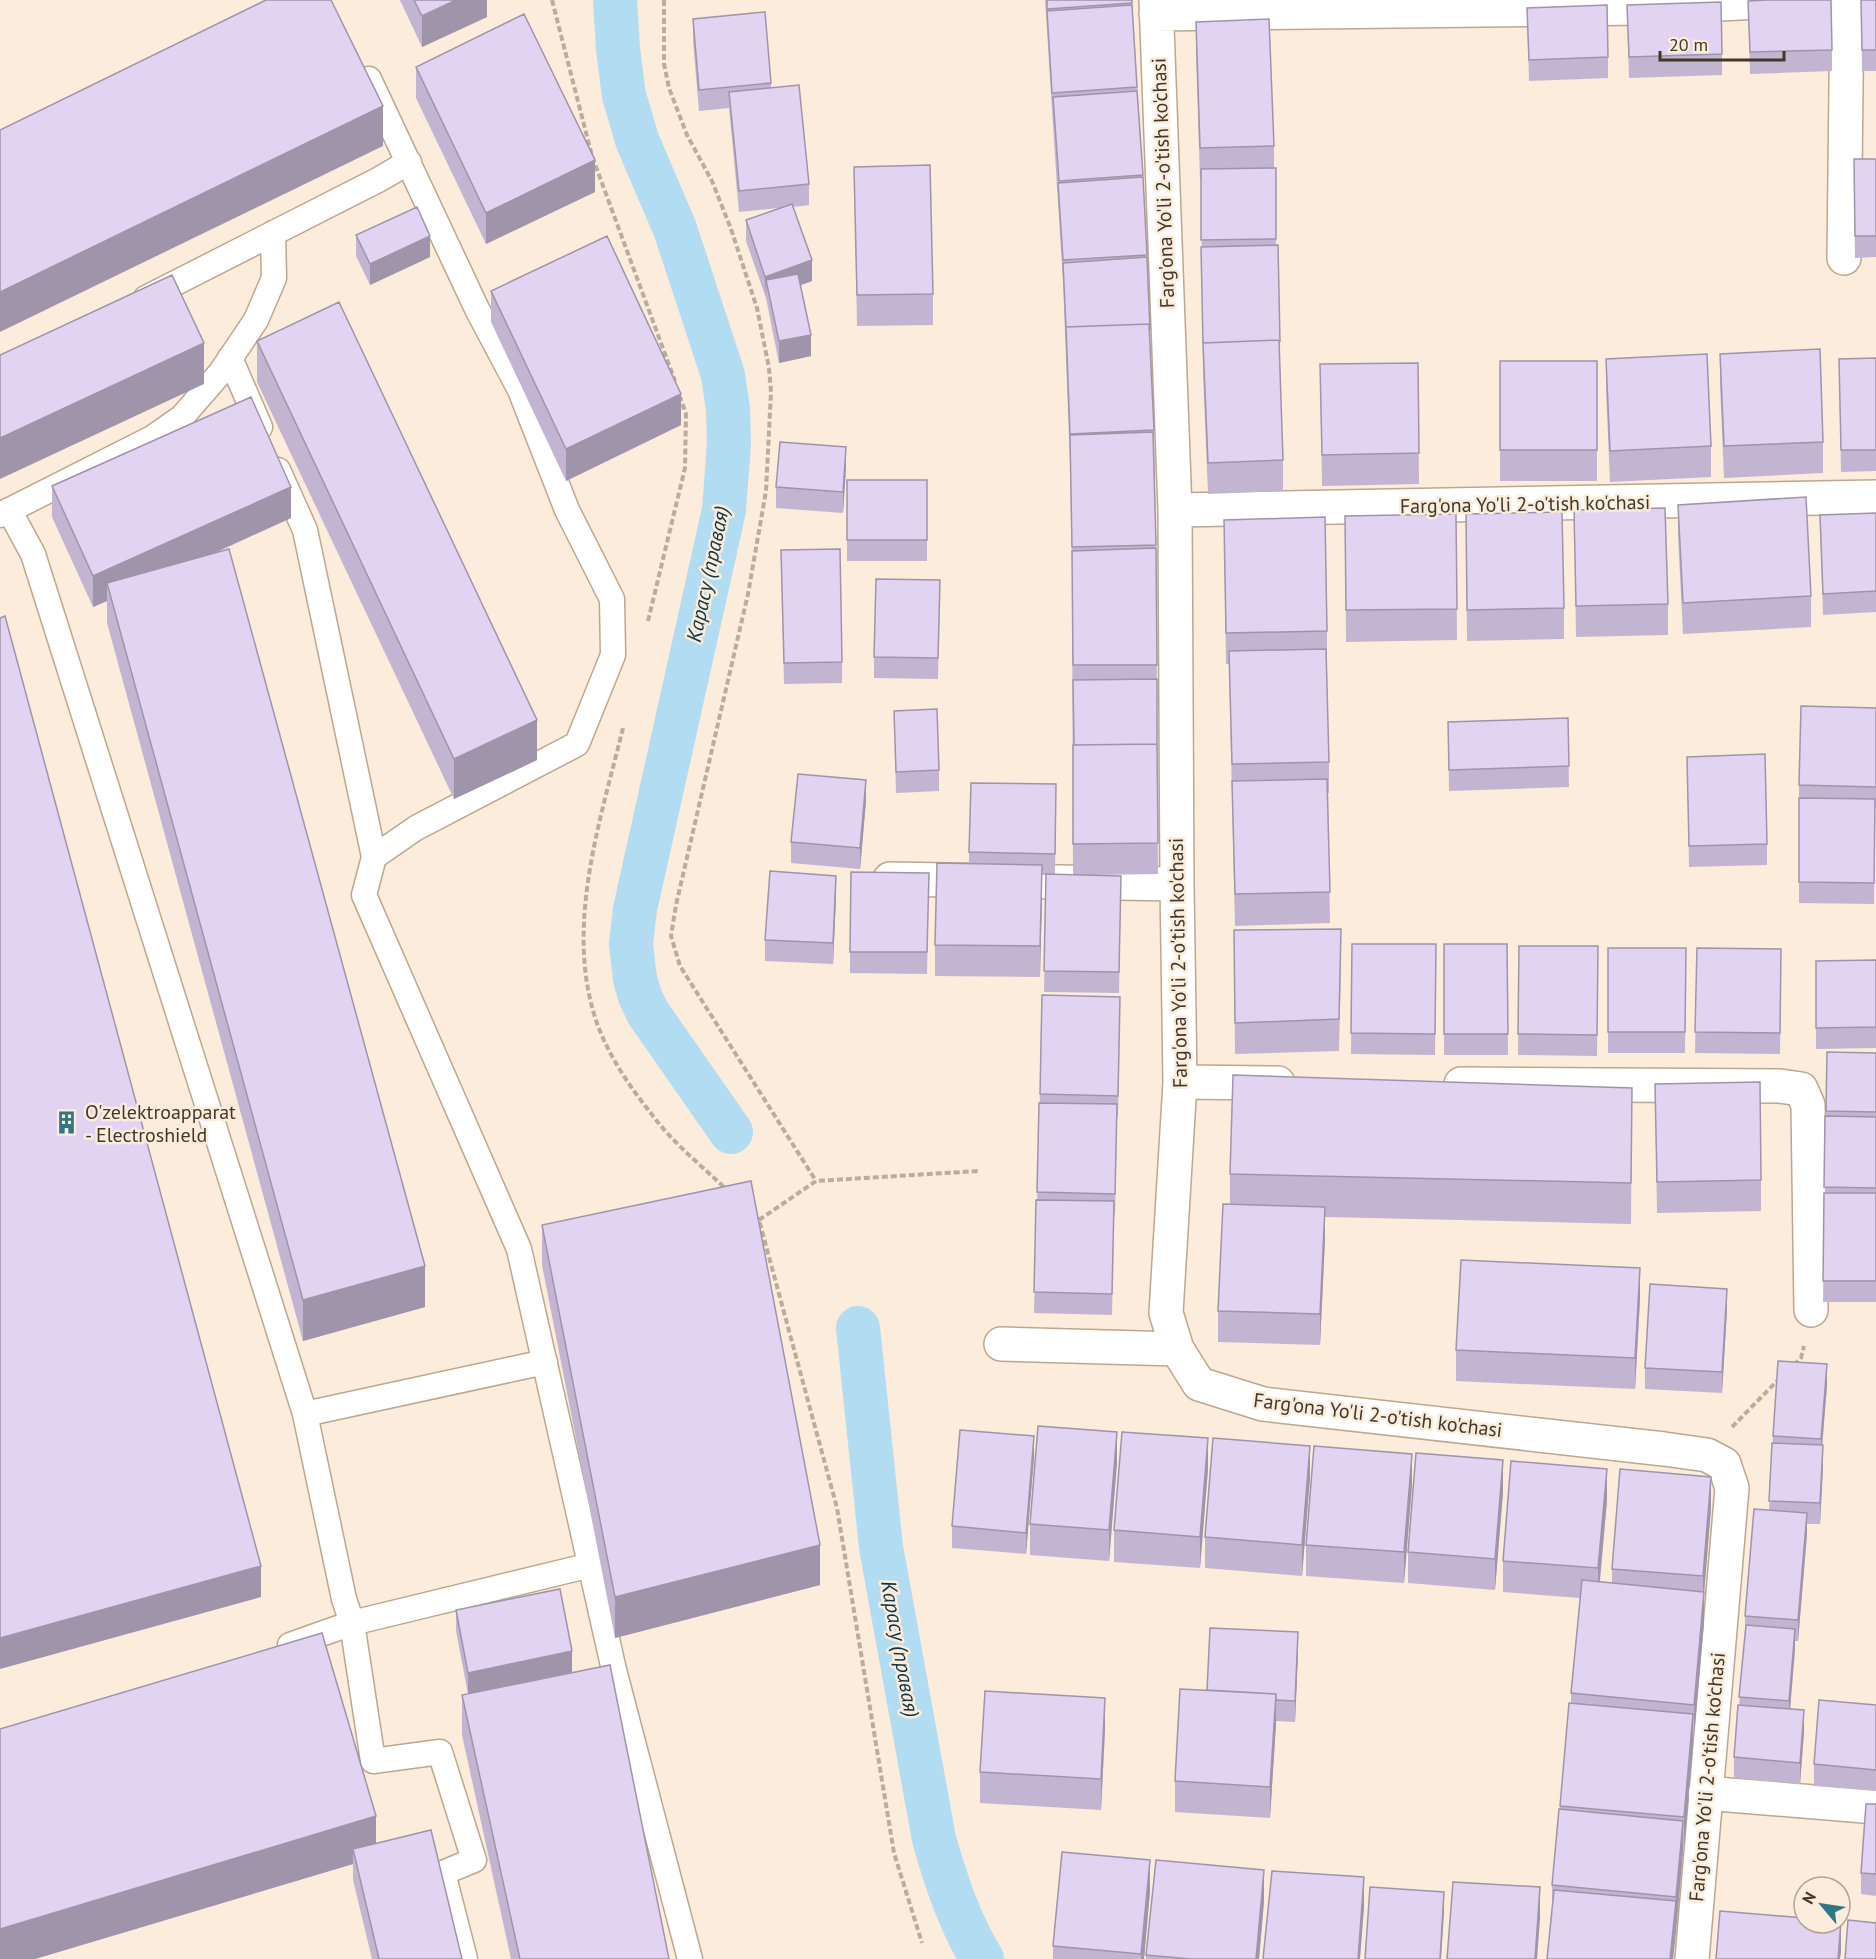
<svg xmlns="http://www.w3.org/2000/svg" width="1876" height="1959" font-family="'PT Sans',sans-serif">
<rect width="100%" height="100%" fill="#fbecdb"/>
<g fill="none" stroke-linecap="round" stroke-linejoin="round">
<path stroke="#b2dcf2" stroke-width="44" d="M615 0 618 49 624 96 631 119 637 140 675 229 723 375 728 409 729 443 724 510 635 909 631 944 635 979 640 996 648 1013 731 1132
M858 1328 881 1547 934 1839C946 1881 959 1921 982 1959"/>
<defs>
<path id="lane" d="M369 79 477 309 520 390 567 510 612 599 613 655 577 744 416 828 374 857 364 895 519 1249 614 1670 690 1959
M146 298 378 180 409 162
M230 358 260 427
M278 470 305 530 374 857
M9 510 33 554 305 1414 344 1599 352 1623 591 1565
M0 515 152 438 182 417 221 372 256 320 274 278 273 233
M305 1414 545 1362
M290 1645 352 1623 373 1761 440 1752 474 1860 443 1873 465 1959"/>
<path id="street" d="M1156 0 1175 510 1177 884 1180 1082 1166 1313 1177 1349 1199 1384 1263 1404 1664 1449 1707 1455 1724 1464 1732 1488 1692 1959
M1156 14 1641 8 1798 0H1863
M1844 258 1847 1
M1175 510 1876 497
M890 879 1177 884
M1180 1082 1278 1083
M1461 1084 1780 1086 1801 1089 1808 1105 1811 1310
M1001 1344 1177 1349
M1705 1793 1876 1807"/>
</defs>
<use href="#lane" stroke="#bea78c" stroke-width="27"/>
<use href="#street" stroke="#bea78c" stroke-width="36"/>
<path stroke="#b9ad9d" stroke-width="4" stroke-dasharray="6 3" stroke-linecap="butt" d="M552 0 592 156 675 381
M664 0V64L669 88 687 135 712 181 731 229 757 308 769 368 771 392 766 491 748 594 676 905 671 936 680 966 816 1181
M648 621 685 468 686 414 680 397
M623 728C601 818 566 921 594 1014 605 1051 629 1086 653 1116 674 1144 702 1166 727 1190
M754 1216 759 1220 837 1508 894 1853 922 1943
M759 1220 816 1181 978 1171
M1794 1365 1801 1358 1804 1346
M1732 1427 1779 1379"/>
<use href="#lane" stroke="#fff" stroke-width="24"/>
<use href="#street" stroke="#fff" stroke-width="33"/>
</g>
<path fill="#c3b5d1" d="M400 0H487V17L422 47Z
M1045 0H1132L1143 175 1154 430 1156 545 1158 874 1095 875 1121 876 1119 993 1044 992 1046 875H1042L1040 977 935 976V945L969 864V852L1056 784 1055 874 1073 875 1072 564 1070 465 1063 281Z
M1861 0H1876V71H1862Z
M1748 1 1832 50V71L1750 74Z
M1627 5 1722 54V75L1629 78Z
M1527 8 1608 57V78L1529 81Z
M693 19 771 83V88L809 184V205L793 207 812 281 800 285 811 356 779 363 766 298 746 241V220L778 208 739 212 729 108 699 111 693 41Z
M1196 22 1274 146V168H1276V245L1283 460V491L1208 494 1203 374 1201 179H1200L1196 53Z
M416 67 595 192 486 244 416 98Z
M1876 159V257L1855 258 1854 181Z
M854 167 933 294V325L857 326Z
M356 235 430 257 370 285 356 256Z
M491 291 681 425 566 481 491 322Z
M257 341 537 760 454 799 257 382Z
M1720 354 1823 442V473L1724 478 1720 385Z
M1876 358V471L1841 472 1839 359Z
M1606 359 1711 446V477L1610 482 1606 390Z
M1500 361H1597V481H1500Z
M1418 363 1419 484 1322 486 1320 364Z
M846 468 843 513 776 508V487Z
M847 480H927V561H847Z
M52 486 291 518 215 553 425 1307 303 1341 107 623V601L93 607 52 517Z
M1678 505 1811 596V627L1683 634 1678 536Z
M1574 510 1668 604V635L1576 637Z
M1876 513V612L1823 615 1820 515Z
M1456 514 1457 640 1346 642 1345 516Z
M1466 514 1564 608V639L1467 641Z
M1224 520 1327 631V662H1326L1329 762V793H1328L1330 923 1235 926 1229 664H1226Z
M781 550 842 662V683L784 684Z
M940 580 938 679 874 678V657Z
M1876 708V808H1875L1874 904 1799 903V785Z
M894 711 939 770V791L896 793Z
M1568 718 1569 787 1449 791 1448 722Z
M1687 757 1767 844V865L1689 867Z
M866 801 860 869 791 863V842Z
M929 873 927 974 850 973V952Z
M836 897 833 964 765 961V940Z
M1234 930 1341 960 1339 1051 1235 1054Z
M1352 944H1436L1435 1055 1351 1054Z
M1444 944H1507L1508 1055H1444Z
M1519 946H1598L1597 1056 1518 1055Z
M1608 948H1686L1685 1053H1608Z
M1697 948 1781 949 1780 1054 1695 1053Z
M1876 960V1048L1816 1049V961Z
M1120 997 1118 1117H1117L1115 1215H1114L1112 1315 1034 1313 1040 1094Z
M1876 1053V1302H1823L1826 1111Z
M1655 1084 1761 1180V1211L1657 1213Z
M1632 1088 1631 1224 1325 1217V1239L1320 1345 1218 1342V1311L1230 1204V1174Z
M542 1225 820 1585 615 1638 542 1265Z
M1640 1299 1635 1389 1456 1381V1350Z
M1727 1310 1722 1393 1645 1389V1368Z
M1827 1385 1822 1445 1823 1467 1820 1524H1807V1534L1798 1641H1795L1790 1709 1804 1732 1800 1784 1734 1778V1757L1739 1706 1745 1630V1616L1769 1510 1773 1436Z
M1034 1457 1026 1554 952 1548V1526Z
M1117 1463 1109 1561 1030 1555V1524Z
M1208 1469 1200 1568 1114 1562V1530Z
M1310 1477 1302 1576 1205 1568V1537Z
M1412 1485 1404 1583 1306 1576V1545Z
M1503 1492 1495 1590 1408 1583V1552Z
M1607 1500 1600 1582 1612 1583V1569L1711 1508 1704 1592V1623L1693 1736V1746L1673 1959H1547L1552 1910V1885L1560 1806 1571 1703V1693L1580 1598 1503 1592V1561Z
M456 1610 572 1672 669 1959H511L462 1735V1695L468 1694 456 1631Z
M1298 1654 1295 1722 1276 1721 1270 1818 1175 1812V1781L1207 1690Z
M1876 1705V1791L1814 1786V1764Z
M1105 1729 1101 1810 980 1803V1772Z
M1876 1804V1896L1861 1894V1873Z
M376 1843 462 1959H372L353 1880V1864L35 1959H0Z
M1150 1891 1144 1959H1053V1946Z
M1264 1901 1259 1959H1146V1955Z"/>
<path fill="#9f94aa" d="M456 0H487V17L422 47V16Z
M383 106V146L0 332V292Z
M595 160V192L486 244V213Z
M430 236V257L370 285V264Z
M812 260V281L769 297 766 280 765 298V277Z
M811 335V356L779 363V341Z
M204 343V384L0 479V438Z
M681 394V425L566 481V449Z
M846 447V468L843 513V492Z
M291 487V518L112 599 107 583V601L93 607V576Z
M537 720V760L454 799V759Z
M866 780V801L860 869V848Z
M1042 865V896L1040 977V946Z
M836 876V897L833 964V943Z
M1325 1207V1239L1320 1345V1314Z
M425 1266V1307L303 1341V1300Z
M1640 1268V1299L1635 1389V1358Z
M1727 1289V1310L1722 1393V1372Z
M1827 1364V1385L1821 1460V1439Z
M1117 1432V1463L1109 1561V1530Z
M1034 1436V1457L1026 1554V1533Z
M1208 1438V1469L1200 1568V1537Z
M1823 1445V1467L1820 1524V1503Z
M1310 1446V1477L1302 1576V1545Z
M1412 1454V1485L1404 1583V1552Z
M1503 1460V1492L1495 1590V1559Z
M1607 1469V1500L1598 1599V1568Z
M1711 1477V1508L1703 1607V1576Z
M1807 1513V1534L1798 1641V1620Z
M820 1545V1585L615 1638V1597Z
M261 1566V1597L0 1669V1638Z
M1704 1592V1623L1694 1736V1705Z
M1795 1629V1650L1789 1722V1701Z
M1298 1632V1654L1295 1722V1701Z
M572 1651V1672L468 1694V1673Z
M1276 1694V1725L1270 1818V1787Z
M1105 1698V1729L1101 1810V1779Z
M1804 1710V1732L1800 1784V1763Z
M1693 1714V1746L1684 1848V1817Z
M376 1816V1857L353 1849V1864L35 1959H0V1929Z
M1683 1821V1852L1676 1932 1673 1959H1670Z
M1150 1860V1891L1144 1959H1141Z
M1264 1870V1901L1259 1959H1256Z
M1364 1877V1908L1360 1959H1358Z
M1540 1887V1919L1537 1959H1535Z
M1444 1892V1913L1441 1959H1440Z
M1841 1921V1952L1840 1959H1838Z"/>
<path fill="#e3d3f3" stroke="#9f94aa" stroke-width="1.5" d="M266 0H331L383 106 0 292V130Z
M414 0H456L422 16Z
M1047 0H1132V3L1047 9Z
M1768 0H1831L1832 50 1750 52 1748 1Z
M1861 0H1876V50H1862Z
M1721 2 1722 54 1629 57 1627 5Z
M1132 5 1137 87 1052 93 1047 11Z
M1607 5 1608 57 1529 60 1527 8Z
M765 12 771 83 699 90 693 19Z
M524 14 595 160 486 213 416 67Z
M1269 19 1274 146 1200 148 1196 22Z
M799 85 809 184 739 191 729 92Z
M1137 91 1143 175 1059 181 1053 97Z
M1854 159H1876V236H1855Z
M930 165 933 294 857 295 854 167Z
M1276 168V239L1201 240V169Z
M1143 177 1147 255 1063 260 1058 183Z
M792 204 812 260 765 277 746 220Z
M417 207 430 236 370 264 356 235Z
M607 236 681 394 566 449 491 291Z
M1278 245 1280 342 1279 340 1203 343 1201 247Z
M1147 257 1150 330 1149 324 1066 327 1063 263Z
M798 274 811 335 779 341 766 280Z
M172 275 204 343 0 438V355Z
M339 302 537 720 454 759 257 341Z
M1149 324 1154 430 1070 434 1066 327Z
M1279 340 1283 460 1208 463 1203 343Z
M1820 349 1823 442 1724 446 1720 354Z
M1707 354 1711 446 1610 451 1606 359Z
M1876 358V450H1841L1839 359Z
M1500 361H1597V450H1500Z
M1418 363 1419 453 1322 455 1320 364Z
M251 397 291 487 93 576 52 486Z
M1153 432 1156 545 1072 547 1070 435Z
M780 442 846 447 843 492 776 487Z
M847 480H927V540H847Z
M1806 497 1811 596 1683 603 1678 505Z
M1665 508 1668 604 1576 606 1574 510Z
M1562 512 1564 608 1467 610 1466 514Z
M1876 513V591L1823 594 1820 515Z
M1456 514 1457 609 1346 610 1345 516Z
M1325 517 1327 631 1226 633 1224 520Z
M1156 548 1157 665H1073L1072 551Z
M229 549 425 1266 303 1300 107 583Z
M840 549 842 662 784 663 781 550Z
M876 579 940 580 938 658 874 657Z
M5 616 261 1566 0 1638V618Z
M1326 649 1329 762 1232 764 1229 651Z
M1157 679V751V744L1074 745 1073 680Z
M1801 706 1876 708V787L1799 785Z
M937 709 939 770 896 772 894 711Z
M1568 718 1569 766 1449 770 1448 722Z
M1157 744 1158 843 1073 844V745Z
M1765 754 1767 844 1689 846 1687 757Z
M798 774 866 780 860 848 791 842Z
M1327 779 1330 892 1235 894 1232 781Z
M971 783 1056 784 1055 854 969 852Z
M1799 798 1875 799 1874 883 1799 882Z
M937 863 1042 865 1040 946 935 945Z
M770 871 836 876 833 943 765 940Z
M851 872 929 873 927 952H850Z
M1046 874 1121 876 1119 972 1044 971Z
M1341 929 1339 1019 1235 1023 1234 930Z
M1352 944H1436L1435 1034 1351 1033Z
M1444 944H1507L1508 1034H1444Z
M1519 946H1598L1597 1035 1518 1034Z
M1608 948H1686L1685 1032H1608Z
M1697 948 1781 949 1780 1033 1695 1032Z
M1876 960V1027L1816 1028V961Z
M1042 995 1120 997 1118 1096 1040 1094Z
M1827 1052 1876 1053V1112L1826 1111Z
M1233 1075 1632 1088 1631 1183 1230 1174Z
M1760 1082 1761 1180 1657 1182 1655 1084Z
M1039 1103 1117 1104 1115 1194 1037 1192Z
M1825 1116 1876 1117V1188L1824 1187Z
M751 1181 820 1545 615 1597 542 1225Z
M1824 1193H1876V1281H1823Z
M1036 1200 1114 1201 1112 1294 1034 1292Z
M1223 1204 1325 1207 1320 1314 1218 1311Z
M1461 1260 1640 1268 1635 1358 1456 1350Z
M1650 1284 1727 1289 1722 1372 1645 1368Z
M1778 1361 1827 1364 1821 1439 1773 1436Z
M1038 1426 1117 1432 1109 1530 1030 1524Z
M960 1430 1034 1436 1026 1533 952 1526Z
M1122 1432 1208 1438 1200 1537 1114 1530Z
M1213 1438 1310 1446 1302 1545 1205 1537Z
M1772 1443 1823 1445 1820 1503 1769 1501Z
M1314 1446 1412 1454 1404 1552 1306 1545Z
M1416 1453 1503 1460 1495 1559 1408 1552Z
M1511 1461 1607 1469 1598 1568 1503 1561Z
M1620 1469 1711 1477 1703 1576 1612 1569Z
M1754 1509 1807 1513 1798 1620 1745 1616Z
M1582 1580 1704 1592 1694 1705 1571 1693Z
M560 1589 572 1651 468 1673 456 1610Z
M1746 1625 1795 1629 1789 1701 1739 1697Z
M1210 1628 1298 1632 1295 1701 1276 1700V1694L1207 1690Z
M322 1633 376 1816 0 1929V1729Z
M610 1665 669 1959H520L462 1695Z
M1180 1689 1276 1694 1270 1787 1175 1781Z
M985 1691 1105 1698 1101 1779 980 1772Z
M1819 1700 1876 1705V1770L1814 1764Z
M1569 1703 1693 1714 1684 1817 1560 1806Z
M1738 1705 1804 1710 1800 1763 1734 1757Z
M1866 1804H1876V1874L1861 1873Z
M1559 1809 1683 1821 1676 1897 1552 1885Z
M431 1830 462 1959H379L353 1849Z
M1062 1852 1150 1860 1141 1954 1053 1946Z
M1156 1860 1264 1870 1256 1959H1191L1146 1955Z
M1272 1871 1364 1877 1358 1959H1263Z
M1453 1882 1540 1887 1535 1959H1447Z
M1370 1887 1444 1892 1440 1959H1365Z
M1554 1890 1676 1901 1670 1959H1547Z
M1720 1911 1804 1918V1923H1840L1841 1921 1838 1959H1716Z
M1848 1920 1876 1923V1959H1845Z"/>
<defs>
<symbol id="building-bare" viewBox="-9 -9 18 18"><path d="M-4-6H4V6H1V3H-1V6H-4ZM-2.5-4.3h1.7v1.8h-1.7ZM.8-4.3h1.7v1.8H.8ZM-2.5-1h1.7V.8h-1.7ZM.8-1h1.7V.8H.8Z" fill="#307683" stroke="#fbecdb" stroke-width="2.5" paint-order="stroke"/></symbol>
</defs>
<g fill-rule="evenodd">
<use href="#building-bare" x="50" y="1106" width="33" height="33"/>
</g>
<g text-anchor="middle" stroke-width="5" stroke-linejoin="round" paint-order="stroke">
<g font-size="20" fill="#41382c" stroke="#fbecdb">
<text transform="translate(1163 183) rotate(-92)" y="7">Farg'ona Yo'li 2-o'tish ko'chasi</text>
<text transform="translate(1525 504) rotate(-1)" y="7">Farg'ona Yo'li 2-o'tish ko'chasi</text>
<text transform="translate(1178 963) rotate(-91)" y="7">Farg'ona Yo'li 2-o'tish ko'chasi</text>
<text transform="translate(1378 1415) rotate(7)" y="7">Farg'ona Yo'li 2-o'tish ko'chasi</text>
<text transform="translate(1707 1777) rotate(-85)" y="7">Farg'ona Yo'li 2-o'tish ko'chasi</text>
</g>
<g font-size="20" fill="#41382c" stroke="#fbecdb" text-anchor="start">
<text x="85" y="1119">O'zelektroapparat<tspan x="85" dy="23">- Electroshield</tspan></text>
</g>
<g font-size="21" font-style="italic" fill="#0f3344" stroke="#fbecdb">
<text transform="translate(708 574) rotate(-78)" y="7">Карасу (правая)</text>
<text transform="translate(900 1649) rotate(80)" y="7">Карасу (правая)</text>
</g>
</g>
<g transform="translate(1822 1905) rotate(299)"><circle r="28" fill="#fbecdb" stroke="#b1a495" stroke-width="1.5"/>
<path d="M0-4.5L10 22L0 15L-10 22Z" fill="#307683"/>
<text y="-9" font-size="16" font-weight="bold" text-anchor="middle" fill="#41382c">N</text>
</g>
<path d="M1660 51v9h124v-9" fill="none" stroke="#41382c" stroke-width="3"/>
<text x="1669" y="51" font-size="18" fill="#41382c" stroke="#fbecdb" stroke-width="4.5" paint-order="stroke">20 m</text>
</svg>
